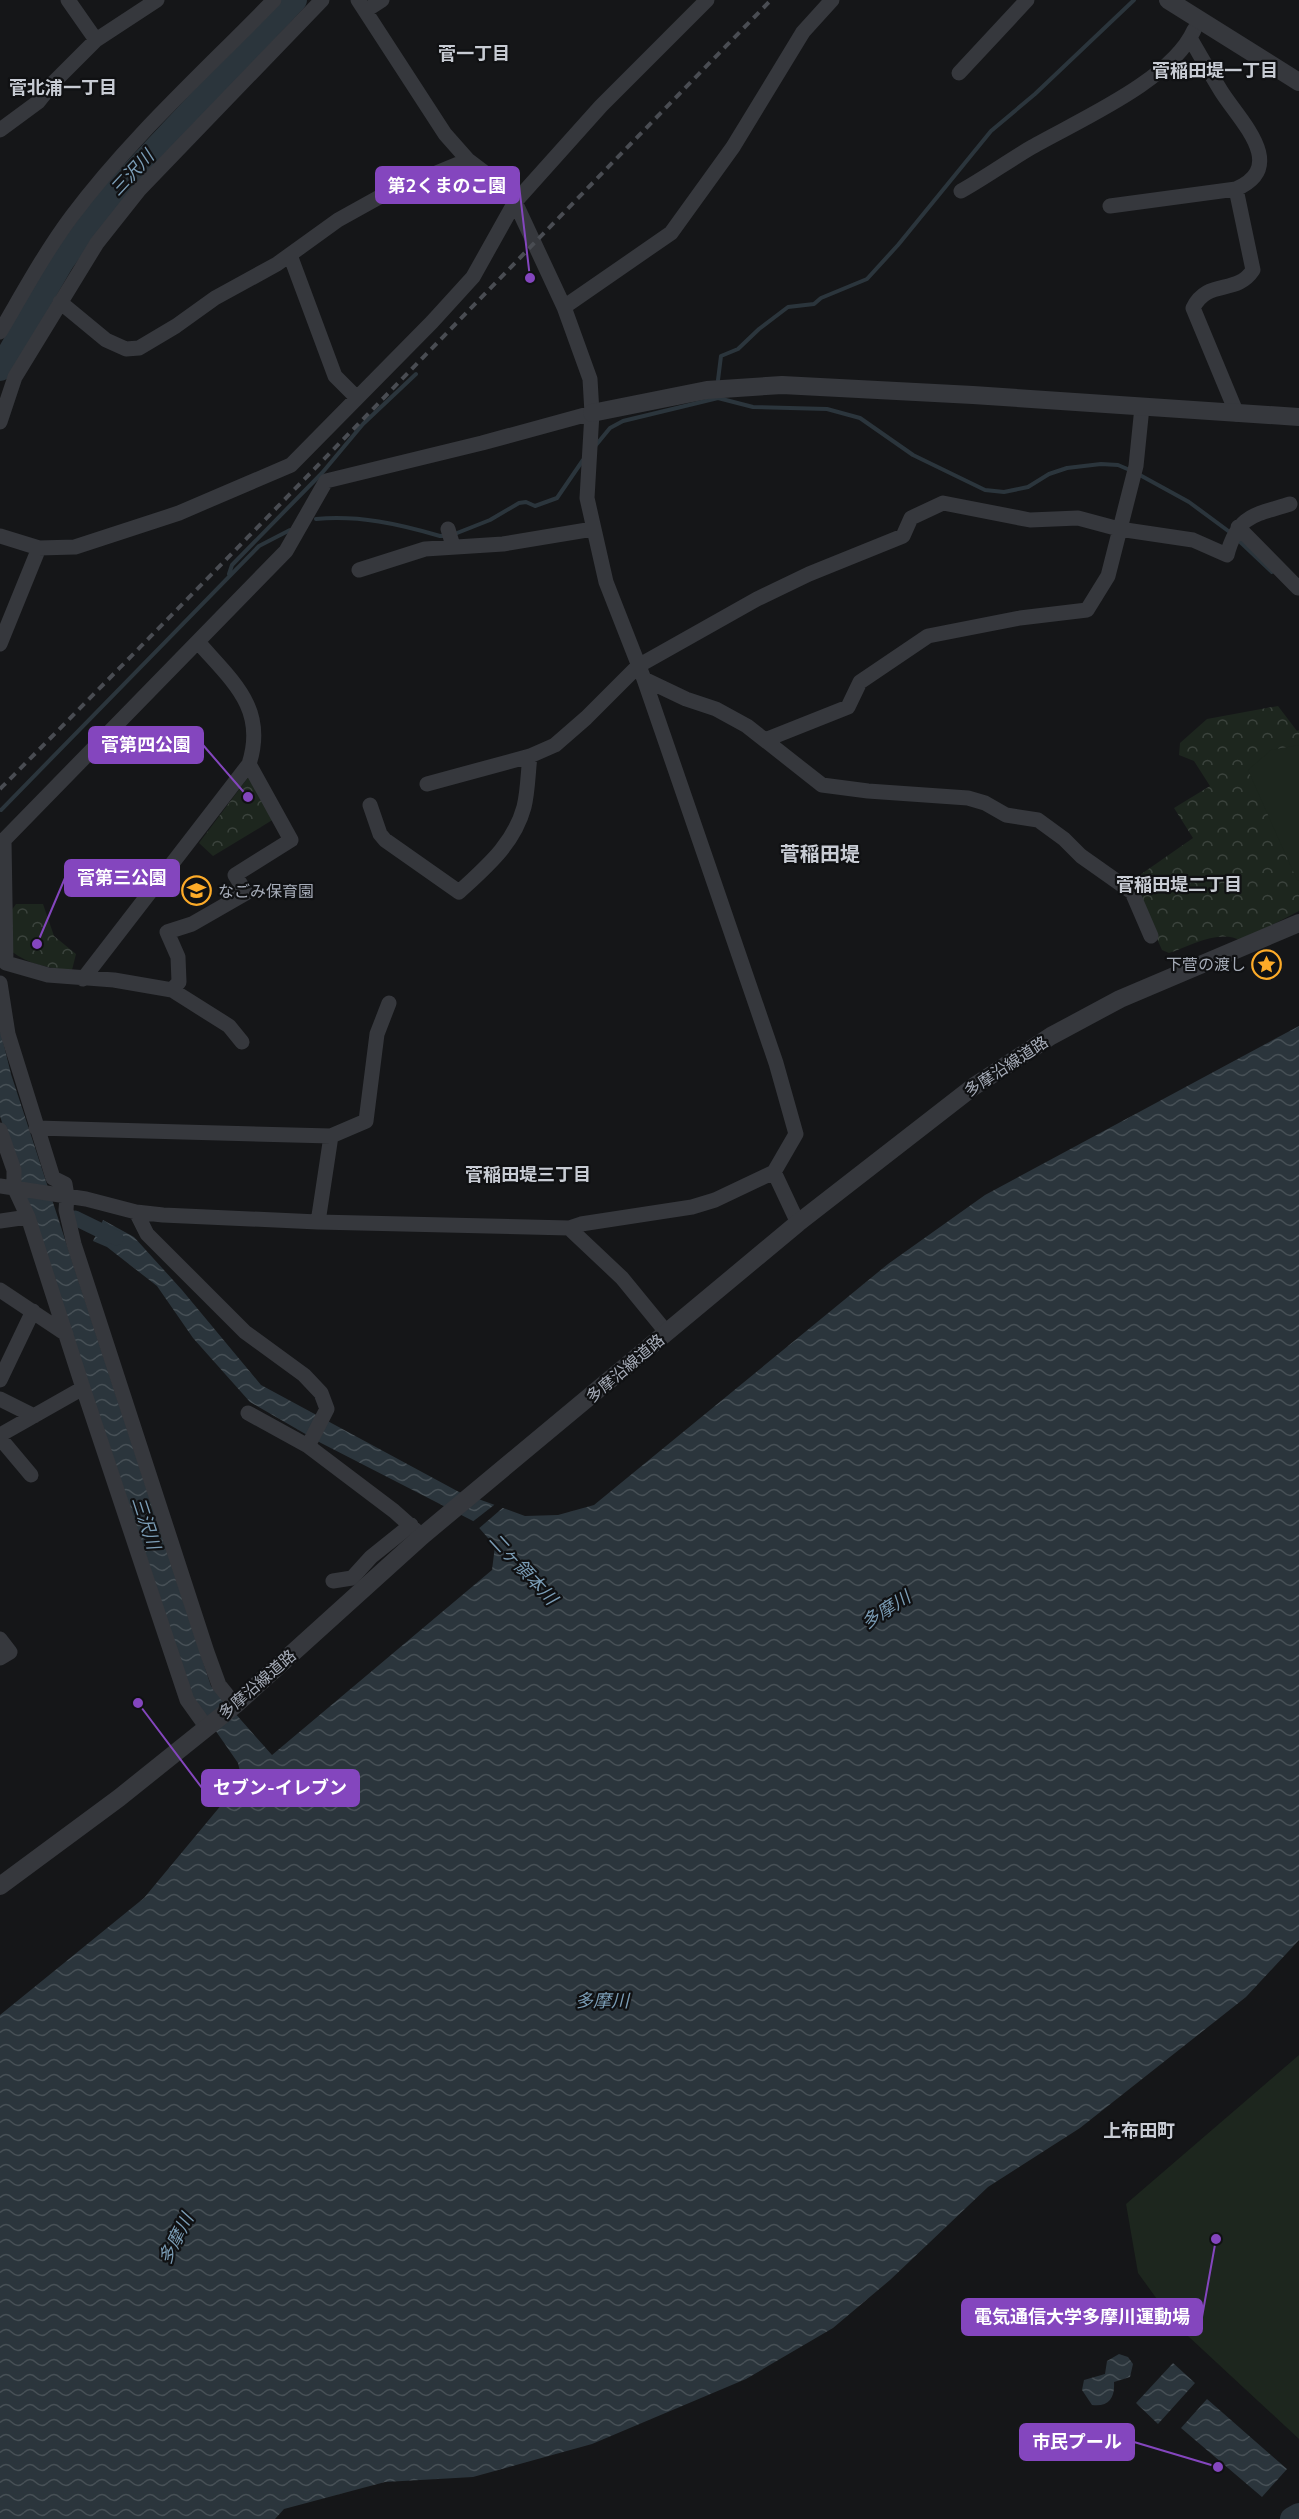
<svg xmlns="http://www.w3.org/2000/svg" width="1299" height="2519" font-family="'Nunito Sans','Noto Sans JP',sans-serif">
<defs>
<pattern id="park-crowns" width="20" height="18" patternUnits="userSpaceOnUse" patternTransform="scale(1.5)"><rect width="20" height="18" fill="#1d261e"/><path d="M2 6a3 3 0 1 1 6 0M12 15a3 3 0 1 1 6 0" fill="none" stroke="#3b433d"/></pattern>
<pattern id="water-waves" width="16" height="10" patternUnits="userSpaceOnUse" patternTransform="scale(1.5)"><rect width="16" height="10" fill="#2b353c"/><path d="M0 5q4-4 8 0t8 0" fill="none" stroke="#475056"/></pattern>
</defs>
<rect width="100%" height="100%" fill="#151618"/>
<path fill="url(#park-crowns)" d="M1278 706 1297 731 1299 730V911L1241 941C1221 928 1190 946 1169 953L1162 950 1135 889 1127 884 1193 838 1174 808 1210 786 1194 761 1179 755 1180 743 1207 719Z
M250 775 274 819 213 856 199 843Z
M16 904H43L54 936 76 954 72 970C49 968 29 965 11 951V911Z"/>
<path fill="#1d261e" d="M1299 745V881L1297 880 1248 770 1271 750Z
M1299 2055V2439L1175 2324 1138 2273 1126 2204Z"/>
<path fill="url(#water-waves)" d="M1299 1026V1940L1246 1997 1080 2128 988 2187 890 2280 833 2328 746 2379 592 2444 473 2477 385 2482 284 2509 275 2519H0V2015L144 1898 242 1780 238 1763 186 1688 5 1132 0 1116V1029L11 1074 211 1686 272 1755 492 1570 495 1546 473 1521 321 1443 250 1402 193 1338 157 1286 107 1247 93 1241 103 1220 134 1237 182 1290 261 1385 459 1492 525 1516 558 1515 594 1505 888 1264 985 1195Z
M1119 2354 1128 2357 1133 2364 1130 2377 1114 2382C1115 2398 1109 2407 1092 2405L1082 2390 1084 2380 1105 2374 1107 2361Z
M1173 2363 1195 2383 1158 2424 1136 2403Z
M1207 2399 1287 2469 1262 2497 1181 2428Z"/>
<path fill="#151618" d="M498 1502 506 1505 477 1530 471 1523Z"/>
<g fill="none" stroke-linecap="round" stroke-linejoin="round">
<path stroke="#2b353c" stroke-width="4" d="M718 380 721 356 738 349 759 329 788 307 814 304 821 298 867 279 898 245 991 131 1035 94 1134 0
M596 445 610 428 623 421 718 398 753 407 827 409 860 418 913 455 985 490 1004 492 1028 487 1049 474 1067 468 1101 464 1118 465 1132 471
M1138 474 1189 502 1231 533
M316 519C359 515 399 524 440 536H445
M452 535 490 520 519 503 526 502 535 506 557 498 583 460
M1236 538 1272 572
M229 574 232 565 322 473 363 424 416 374
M1 810 259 546 290 530"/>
<path stroke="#2b353c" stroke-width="15" d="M75 1218 116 1238"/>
<path stroke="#2b353c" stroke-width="24" d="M0 369 62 262 107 200 295 0
M1292 2519 1299 2515"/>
<path stroke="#36383d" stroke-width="15" d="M68 0 96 40
M358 0 445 134 468 160 505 188 515 202 564 307 590 379 592 413 587 498 606 582 644 679 706 859 776 1063 796 1134 774 1172 715 1200 692 1207 581 1224 569 1228
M365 11 382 0
M959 73 1027 0
M0 130 38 102 54 82 96 40 157 0
M1236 189 1253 270C1236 296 1208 278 1193 308L1237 414
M961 191C986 177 1008 161 1032 147 1079 120 1172 80 1194 30
M1110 206 1236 189C1289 166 1239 120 1221 91 1210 73 1200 55 1190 38
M290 255 335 376 357 398
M60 302 106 340 126 349 139 348 176 326 215 298 277 264 338 220 383 195 468 160
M564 307 671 233 733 147 803 32 832 0
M0 332C23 293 45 252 72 216 131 137 206 70 274 0
M0 422 15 377 97 243 139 190 322 0
M1238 527 1298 588
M448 529 453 546
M0 536 39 548 75 547 179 513 291 465 432 322 473 277 515 202 601 106 707 0
M359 570 425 549 503 544 593 529
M0 644 39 548
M644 679 686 699 716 709 747 726 822 785 868 791 968 798 985 803 1006 815 1038 820 1064 839 1081 856 1132 892 1151 936
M765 740 848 707 860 682 928 636 1020 618 1087 610 1108 576 1136 466 1142 407
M427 784 530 756 555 745 586 718 638 666 757 599 809 574 903 536 911 518 943 503 1030 520 1078 518 1119 529 1193 540 1227 555C1238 514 1255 515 1290 504
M370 805 380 834 385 840 459 892C486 867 514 844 524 807 528 791 528 772 530 756
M83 979 249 764C267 708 232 681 198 642
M0 983 8 1034 53 1178 65 1184 67 1196 66 1210 74 1244 207 1652 219 1685 235 1705
M172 990 179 982 178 957 167 932 192 924 246 893 235 875 291 840 249 764
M242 1042 229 1026 172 990 114 980 48 975 6 963 4 840 286 551 326 481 482 443 592 413
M36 1128 331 1136 366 1121 377 1034 389 1003
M0 1130 14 1170V1187L28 1217 83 1388 187 1700 207 1728
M774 1172 798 1223
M0 1186 86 1199 136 1212 163 1215 318 1222 569 1228 622 1278 667 1333
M136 1212 147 1234 245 1332 304 1375 321 1393 327 1409 308 1446
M0 1221 28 1217
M318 1222 331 1136
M0 1290 66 1334
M0 1380 33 1311
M0 1399 34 1416
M248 1413 308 1446 394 1511 422 1536
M0 1435 83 1388
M0 1438 31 1475
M333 1581 352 1578 371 1557 411 1525
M0 1639 10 1652 0 1658"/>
<path stroke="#36383d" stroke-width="18" d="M1168 0 1299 82
M592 413 707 390 782 385 973 395 1299 417
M0 1886 119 1798 235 1705 422 1536 798 1223 973 1087 1051 1036 1120 999 1299 923"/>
<path stroke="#494c52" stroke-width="4" stroke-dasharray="8 6" stroke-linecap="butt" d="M0 789C259 528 514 263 771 0"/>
</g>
<defs>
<symbol id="school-ring" viewBox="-11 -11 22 22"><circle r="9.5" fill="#101113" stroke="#fdab28" stroke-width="1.5"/><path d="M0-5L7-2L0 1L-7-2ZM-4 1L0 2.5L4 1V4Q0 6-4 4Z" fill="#fdab28"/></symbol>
<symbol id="sight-ring" viewBox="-11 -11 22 22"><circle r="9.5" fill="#101113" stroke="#fdab28" stroke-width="1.5"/><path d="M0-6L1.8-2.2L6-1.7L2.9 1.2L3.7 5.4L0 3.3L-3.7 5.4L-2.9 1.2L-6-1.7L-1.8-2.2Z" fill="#fdab28"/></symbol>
</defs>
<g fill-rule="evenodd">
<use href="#school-ring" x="180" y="874" width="33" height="33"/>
<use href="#sight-ring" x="1250" y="948" width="33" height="33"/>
</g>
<g text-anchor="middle" stroke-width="4.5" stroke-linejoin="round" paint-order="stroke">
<g font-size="16" fill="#a7adb9" stroke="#101113" text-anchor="start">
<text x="218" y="897">なごみ保育園</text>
<text x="1246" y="970" text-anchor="end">下菅の渡し</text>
</g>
<g font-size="16" fill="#a7adb9" stroke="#101113">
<text transform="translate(1006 1066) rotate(-33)" y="6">多摩沿線道路</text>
<text transform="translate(625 1368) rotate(-40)" y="6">多摩沿線道路</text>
<text transform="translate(257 1684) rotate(-41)" y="6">多摩沿線道路</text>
</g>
<g font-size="18" font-weight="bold" fill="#c8ccd4" stroke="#101113">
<text x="474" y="60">菅一丁目</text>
<text x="1215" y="77">菅稲田堤一丁目</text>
<text x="63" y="94">菅北浦一丁目</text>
<text x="1179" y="891">菅稲田堤二丁目</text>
<text x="528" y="1181">菅稲田堤三丁目</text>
<text x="1139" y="2137">上布田町</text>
</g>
<g font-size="18" font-style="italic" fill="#7b9db6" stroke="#101113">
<text transform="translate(132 173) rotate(-47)" y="6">三沢川</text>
<text transform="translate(146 1523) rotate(72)" y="6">三沢川</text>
<text transform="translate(523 1569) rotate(47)" y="6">二ヶ領本川</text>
<text transform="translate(886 1610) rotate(-33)" y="6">多摩川</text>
<text x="602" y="2007">多摩川</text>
<text transform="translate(176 2239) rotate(-63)" y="6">多摩川</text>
</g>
<g font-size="20" font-weight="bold" fill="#c8ccd4" stroke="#101113">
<text x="820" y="861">菅稲田堤</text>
</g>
</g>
<path fill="none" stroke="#8446be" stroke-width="2" d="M530 278L519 185M248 797L203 745M37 944L65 878M138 1703L202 1788M1216 2239L1202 2317M1218 2467L1134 2442"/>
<g fill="#8446be" stroke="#101113" stroke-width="2">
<circle cx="530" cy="278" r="6"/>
<circle cx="248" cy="797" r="6"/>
<circle cx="37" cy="944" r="6"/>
<circle cx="138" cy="1703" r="6"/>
<circle cx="1216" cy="2239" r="6"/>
<circle cx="1218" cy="2467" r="6"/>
</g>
<g fill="#8446be" stroke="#8446be" stroke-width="2">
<rect x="376" y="167" width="143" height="36" rx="6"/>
<rect x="89" y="727" width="114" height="36" rx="6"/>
<rect x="65" y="860" width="114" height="36" rx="6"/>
<rect x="202" y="1770" width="157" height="36" rx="6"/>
<rect x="962" y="2299" width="240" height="36" rx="6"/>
<rect x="1020" y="2424" width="114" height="36" rx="6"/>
</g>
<g font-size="18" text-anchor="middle" font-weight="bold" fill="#fff">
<text x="447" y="192">第2くまのこ園</text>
<text x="146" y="751">菅第四公園</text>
<text x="122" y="884">菅第三公園</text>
<text x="280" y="1794">セブン-イレブン</text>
<text x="1082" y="2323">電気通信大学多摩川運動場</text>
<text x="1077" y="2448">市民プール</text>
</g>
</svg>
